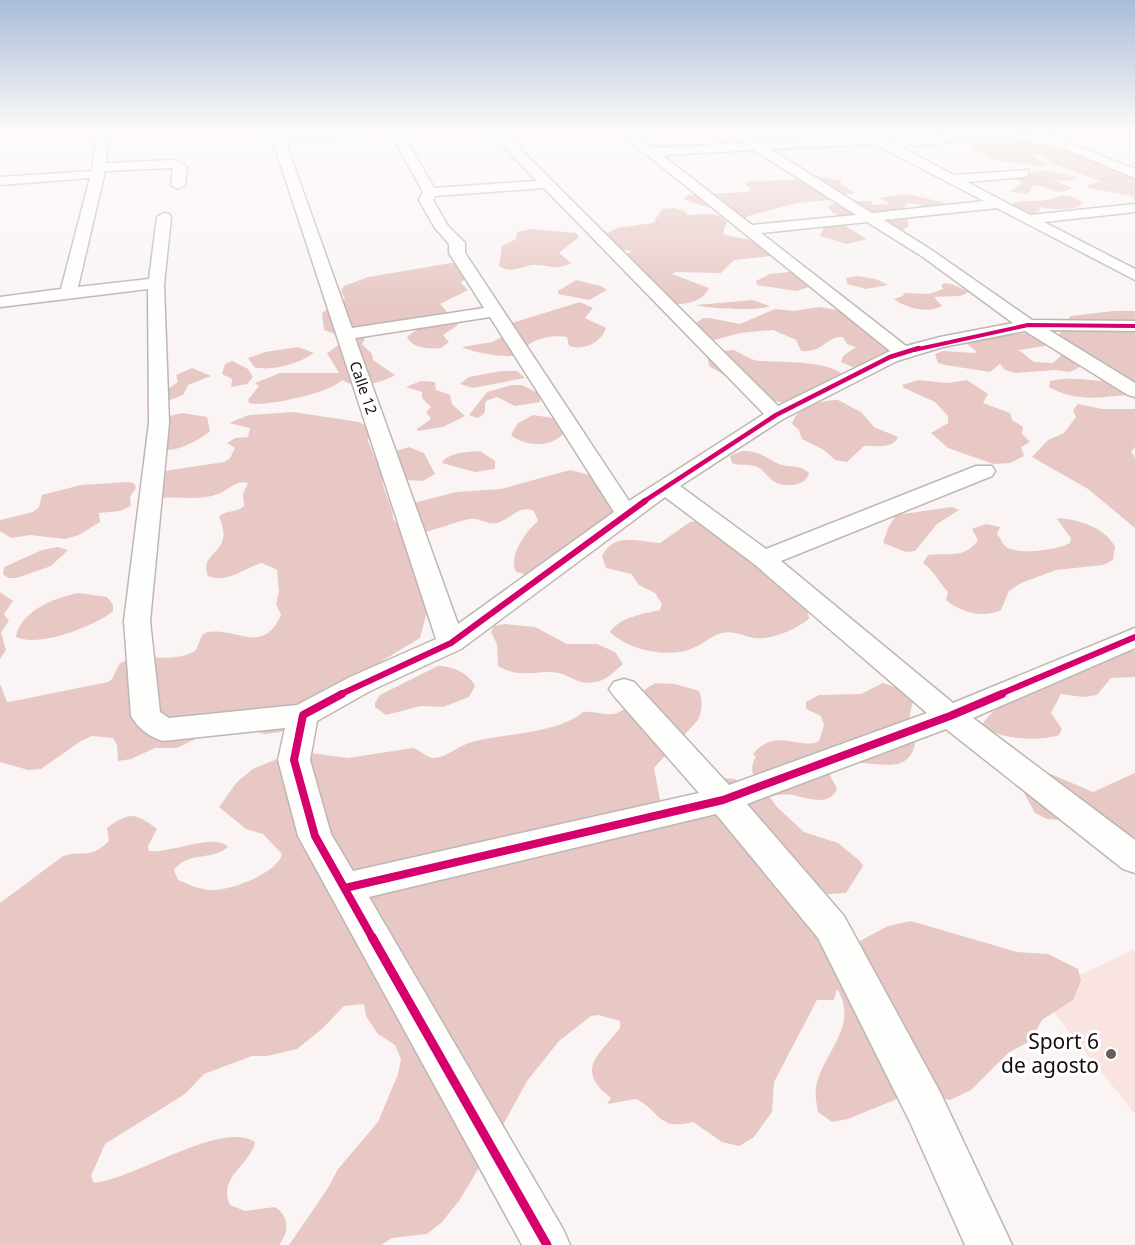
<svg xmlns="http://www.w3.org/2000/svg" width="1135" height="1245" font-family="'Noto Sans',sans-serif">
<rect width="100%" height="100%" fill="#faf5f4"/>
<path fill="#fae4e1" d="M1135 949V1114L1039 994Z"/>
<path fill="#e7c8c4" d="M980 142 1050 145 1051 148 1074 151 1135 176V201L1132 196 1089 188 1088 185 1100 181 1050 163 1045 156 1029 154 1049 166C1043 166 994 161 990 159 982 154 978 151 968 147Z
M1044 170 1077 177 1070 181 1052 180 1072 188C1056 198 1047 184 1033 186L1028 194 1010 192 1022 183 1016 179 1019 176Z
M810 174 843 181 840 183 855 193 838 195 830 200 797 203 751 215 743 219 683 199 688 195 746 192 751 190 746 184 749 181 800 180Z
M907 194 942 202 946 206 924 208 918 204 907 203 904 207 920 217 907 219 909 226 901 231 883 223 887 220 883 215 844 218 833 213 828 207 833 204 843 205 847 201H872V205L890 204 880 198Z
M1062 195 1073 197 1083 203C1073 212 1052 209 1039 207L1040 210 1032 214 1012 209 1010 205 1016 202 1047 200Z
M673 208 683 210 688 215C702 215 717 210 727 222L723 232 725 235 761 242 771 252 770 256 734 260 721 273 675 272 672 274 709 288C704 301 686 305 672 304L624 256 632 251 619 249 604 235 617 228 653 223 662 209Z
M845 226 867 239 847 244 820 236 824 227Z
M532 229 576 233 579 237 559 253 571 263C557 271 547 264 532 265 521 267 510 274 499 266L502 246 516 239 517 232Z
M451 263H457L466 277 461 283 468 290 440 304 458 325 443 335 449 342 441 348C429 349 413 349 407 337L420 327 396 333 378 331 367 334 362 344 372 354 373 360 395 375C381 383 356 390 342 380 333 392 263 408 249 403L248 400 259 386 255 383 280 373H339L327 353 343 342 342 337 324 330 322 313 345 299 341 291 344 286 368 277Z
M790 272 795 273 809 287 796 291 757 285 756 281 770 274Z
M857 276 876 279 888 285 866 289 847 284 846 278Z
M576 280 601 286 607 290 589 300 558 294V291Z
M945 283 952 284 969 292 960 296 934 297 942 306C928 314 906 308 894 299L903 296 904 293 929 294 943 289 941 285Z
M753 300 770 306C760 311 709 309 696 305Z
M580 302 593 308 585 318 606 328C602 342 584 351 569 346L567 337C556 335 541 337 531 343 525 346 522 353 517 355 506 359 472 352 462 347L492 342 506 335 508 326 512 323Z
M819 307 843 311 893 351 857 369 841 362 843 356 856 347 847 344 843 337C826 336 824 353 801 351L796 340 773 330 740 333 707 342 696 323 703 318H709L740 324 775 309 794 311Z
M1114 311H1135V394C1106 397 1076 403 1049 387L1050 381C1070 376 1088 381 1107 381L1080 360 1082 366 1070 372 1055 370 1015 373 1005 370 1000 364 990 372 945 365 938 363 935 354 943 351 975 353 976 351 962 340 1029 333 1057 344 1019 350 1034 362 1053 363 1064 353 1057 340 1061 330 1112 328 1072 321 1068 319 1071 316Z
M298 347 314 353C301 363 270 372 254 367L248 358 265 352Z
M733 350C742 353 749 360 759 361 778 362 834 360 845 377L787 403C759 401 734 380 709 366L708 359C716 351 722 351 733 350Z
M232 361 248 369 253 377 247 384 231 387 232 379 222 374 225 364Z
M192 368 211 376 188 385 183 395 167 401 166 390 178 382 176 375Z
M501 371H517L525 378 473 388 460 384 469 377Z
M918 380 947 383 967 380 988 394 983 403 1010 413 1012 420 1023 427 1022 434 1030 442 1021 447 1024 456 1010 463 993 464 948 448 931 433 948 423V416L935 402 904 388 902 385Z
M421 381 435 382 436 390 450 395 452 404 465 416 443 427 418 431 417 429 431 419 426 412 431 407 422 398V392L406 387Z
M512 385H522L540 394V402L515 406 497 397 486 401C483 410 489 413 477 418L469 415 487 392Z
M838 400 861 412 874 427 898 437C892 450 877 445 864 446L847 462 835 460 824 450 802 439 799 430 792 424C796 407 822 400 838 400Z
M1078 404 1102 409H1135V447L1131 452 1135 458V528L1088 489 1032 457 1048 440 1064 433 1076 417 1073 410Z
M293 412 359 422 371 429 368 441 382 475C381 489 393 504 393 519L405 533 428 608 420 638 372 667 301 722 281 732 264 734 244 728 204 735 177 748H155L131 759 118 761 117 745 113 738 92 736 81 741 41 769 28 770 0 762V684L7 702 19 700 108 682 112 679 120 663C126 661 132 657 139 657 158 656 178 662 196 650L202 635 207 632C239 627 262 656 281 615L276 604 279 592 277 570 262 563C244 568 227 584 208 576 198 550 236 555 219 517 225 510 236 513 244 506L243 494 248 483C236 479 229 490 218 494 199 501 180 496 161 498L164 471 224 462 230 458 235 448 227 443 235 438 248 437 250 428 229 423 249 415Z
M182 413 207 417 210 431C195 444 160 461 145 441L146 437 166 417Z
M533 415 553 418 566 431C552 448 530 447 513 437L511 435 518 423Z
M409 447 424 453 435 474 423 481 406 480 393 452Z
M480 451 495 461V469L475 472 442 463C448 452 468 452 480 451Z
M742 451C758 450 764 457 777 463 788 469 799 463 809 473 806 487 784 488 773 481 766 476 764 469 755 466 747 464 740 466 732 463L730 456Z
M570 470 593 476 615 513 533 576 516 572C508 556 526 531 538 521L534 511C518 504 512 519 497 523 487 525 479 517 469 519 451 523 434 531 415 534L414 503 456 492 501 489Z
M128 482 134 483 136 488 130 497 131 506 120 511 99 513 100 522 79 535 65 539 30 535 11 538 0 531V520L33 512 39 507 42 495 81 485Z
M952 507 959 510 937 524 915 551 906 552 883 543 888 528 896 515Z
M1060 518C1079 520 1106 528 1115 547L1113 560 1103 565 1056 570 1021 583 1009 591 1001 610C983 619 960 612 946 600L948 592C939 582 934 571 923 563L928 555C948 552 964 560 978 540L972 529 986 524 1000 527 997 534C1000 537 1002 543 1005 546 1015 556 1058 550 1070 543L1071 538 1057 519Z
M700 521 772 570 793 599 808 612 809 619C794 630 773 640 754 638 743 636 733 630 722 633 711 636 703 644 693 648 669 659 628 650 610 632 620 617 643 614 660 610L662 604 655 593 639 585 631 574 606 568 602 556C614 531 640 542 660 543L690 522Z
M58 547 68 550 51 566 17 578H8L3 574 4 567 42 550Z
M0 592 13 601 4 614 9 621 1 632 6 650 0 659Z
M79 593 107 597 113 605V611C96 626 38 648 16 637 20 611 56 597 79 593Z
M504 624 535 627 567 644H597L615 652 623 664C615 671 607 680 596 682 579 685 576 679 562 674 542 667 523 681 498 666L497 644 491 632 494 626Z
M1120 650 1135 651V677L1111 678 1097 695 1083 697 1061 694 1051 713 1062 729 1059 735C1039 742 999 740 982 725 996 696 1088 664 1120 650Z
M438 666C452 666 469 673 475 686L469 697 443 707 421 706 386 715 375 707V703L380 695Z
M656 683 675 684 699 691C703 700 702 711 698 720L654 768 661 805 681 806 722 778 735 779 768 798C763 784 744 775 756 757L753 754C775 726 801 751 819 741L824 725 821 716 806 709V702L819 695 861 694 883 683 905 691 913 701 908 723 915 743C910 774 880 763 859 763 851 763 843 766 835 768L830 775 837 789C829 807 807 798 793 795 786 794 776 795 769 796L777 807 804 832 838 843 860 861 863 866 846 893 815 895 807 920 832 966 858 942 888 926 911 921 1017 952 1048 954 1078 969 1081 981 1073 1000 1042 1020 1030 1041 1008 1053 971 1090 950 1100 920 1095 904 1096 848 1119 832 1122 818 1112C816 1100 814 1090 818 1079 829 1048 858 1022 837 989L834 1000H817L774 1082 772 1112 753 1138 739 1146 722 1142 693 1122C657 1131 662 1112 636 1099L607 1104 611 1098C574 1070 599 1055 620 1028V1021L598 1015 591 1016 559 1041 527 1081 486 1156 459 1201 441 1223 427 1234 392 1238 381 1245H289L328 1188 338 1169 378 1122 398 1074 401 1059 395 1045 378 1034 366 1016 364 1004 344 1006 322 1029 297 1049 267 1056H252L204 1074 185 1094 105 1144 91 1176 94 1183C136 1179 220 1120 255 1142 250 1166 217 1177 230 1205L245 1211 275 1207C289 1216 290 1232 279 1245H0V903L63 856C83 849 88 861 109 841L107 828C130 811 135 813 157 829L148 846 149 851C169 854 216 832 228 847 212 861 188 851 174 870L178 880C188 884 198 889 210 890 229 891 277 874 282 854L263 834 246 829 219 807 237 782 253 769 277 759 311 753 348 758 413 748C421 750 426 758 434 758 448 757 459 745 472 742 506 733 556 734 583 712 595 710 606 717 617 713 632 707 640 689 656 683Z
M1033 769 1046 772 1093 792 1135 773V874L1119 864 1072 821 1047 819 1035 813 1024 793V784Z"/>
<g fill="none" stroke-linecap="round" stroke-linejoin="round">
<defs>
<path id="minor" d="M97 132H109L106 163 175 160 187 167 185 185 178 189 171 185 173 168 105 171 78 287 149 279 157 217 164 213 169 214 171 217 164 285 169 423 150 621 160 712 169 718 297 705 350 677 436 639 270 132H363L357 135 285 141 352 328 484 308 449 253V244L435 228 419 200 423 192 390 132H402L434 188 537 181 490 132H503L778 406 890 351 619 132H632L653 148 744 143 728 132H742L759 143 863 137 856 132H871L889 141 981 132 1040 137 1045 133 1135 169V178L1060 147 996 137 900 147 954 175 1028 170V176L1023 177 967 182 1030 215 1135 204V212L1044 222 1135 269V280L997 208 884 220 933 251 1032 320 1135 321V331L1049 330 1135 383V397L1128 395 1025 331 943 347 897 361 783 419 680 486 766 549 976 466H992L995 471 992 476 781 561 953 703 1135 628V648L973 718 1135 840V873L1123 869 946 729 747 804 844 916 940 1092 1012 1245H965L910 1122 818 938 716 814 369 897 563 1229 570 1245H522L298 836 278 760 285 728 163 741C149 737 138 728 131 716L124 621 149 423 148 289 0 307V297L61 289 90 178 0 185V177L92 171ZM875 144 882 148 984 201 872 213 770 149ZM754 150 856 215 752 225 662 155ZM544 188 764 414 629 501 465 253V243L448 226 433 200 435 196ZM867 222 923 257 1013 323 940 337 906 346 761 233ZM490 317 614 512 458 624 355 338ZM665 497 754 564 927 713 729 785 634 682 624 679 614 682 609 689 614 696 699 793 353 871 331 834 310 760 317 721 370 691 461 649Z"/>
</defs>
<use href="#minor" stroke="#bdb6b5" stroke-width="3"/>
<use href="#minor" fill="#fefefd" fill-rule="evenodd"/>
<defs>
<path id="cycleway-far4" d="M914 350 1028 325 1135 326"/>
<path id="cycleway-far3" d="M643 502 776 415 890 357 919 348"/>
<path id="cycleway-far2" d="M339 695 451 643 645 501
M998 695 1135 637"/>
<path id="cycleway-far1" d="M342 694 303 715 294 760 315 836 373 939
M345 888 723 800 950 716 1002 694"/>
<path id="cycleway" d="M372 937 547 1245"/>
</defs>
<use href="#cycleway-far4" stroke="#fff" stroke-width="6"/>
<use href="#cycleway-far3" stroke="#fff" stroke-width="8"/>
<use href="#cycleway-far2" stroke="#fff" stroke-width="10"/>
<use href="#cycleway-far1" stroke="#fff" stroke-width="11"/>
<use href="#cycleway" stroke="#fff" stroke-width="13"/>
<use href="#cycleway-far4" stroke="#d6006c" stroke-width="4"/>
<use href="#cycleway-far3" stroke="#d6006c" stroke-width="4.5"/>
<use href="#cycleway-far2" stroke="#d6006c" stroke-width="6"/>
<use href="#cycleway-far1" stroke="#d6006c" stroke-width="8"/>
<use href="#cycleway" stroke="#d6006c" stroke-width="9"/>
</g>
<linearGradient id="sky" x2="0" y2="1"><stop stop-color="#aabcd9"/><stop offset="0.43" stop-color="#fdfafa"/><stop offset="1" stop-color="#fdfafa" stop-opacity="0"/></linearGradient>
<rect width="1135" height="306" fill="url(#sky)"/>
<circle fill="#655e5d" stroke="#fff" stroke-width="2" cx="1111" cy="1054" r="6"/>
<g text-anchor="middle" stroke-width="6" stroke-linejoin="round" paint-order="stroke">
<g font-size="15" fill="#150d0c" stroke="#fff">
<text transform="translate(363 388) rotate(71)" y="5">Calle 12</text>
</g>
<g font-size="21" fill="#150d0c" stroke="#fff" text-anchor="end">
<text x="1099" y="1049">Sport 6<tspan x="1099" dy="24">de agosto</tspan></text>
</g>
</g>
</svg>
